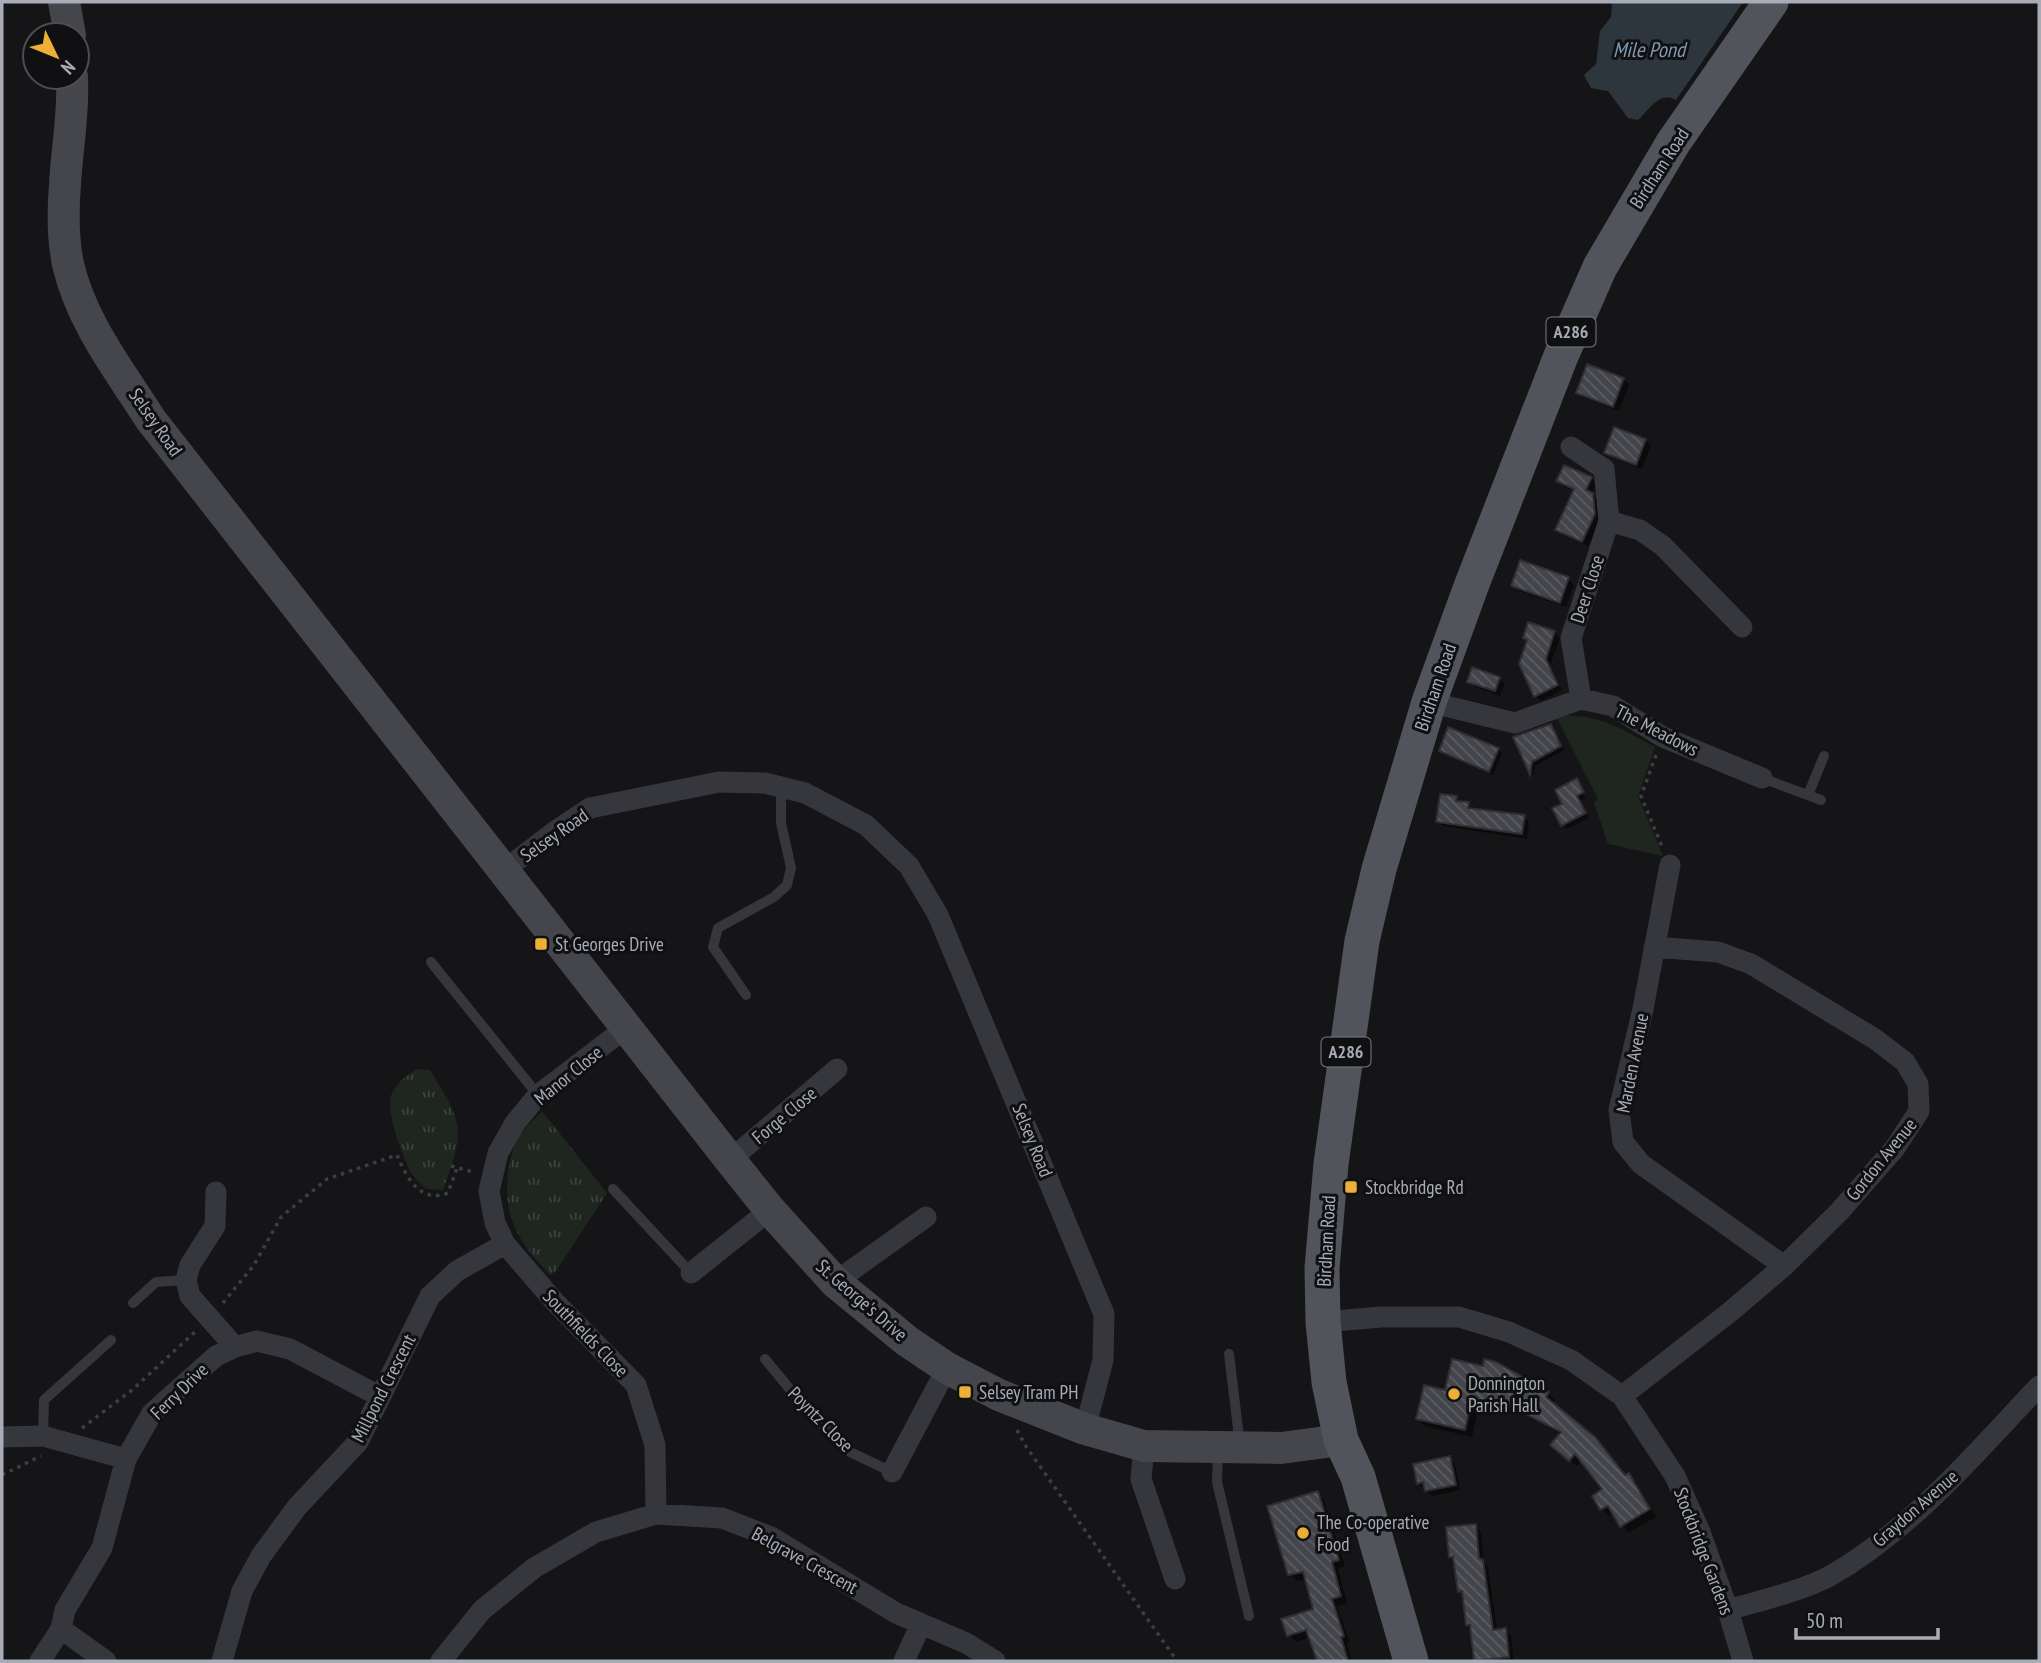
<svg xmlns="http://www.w3.org/2000/svg" width="2041" height="1663" font-family="'PT Sans Narrow',sans-serif">
<defs>
<pattern id="park-tufts" width="24" height="20" patternUnits="userSpaceOnUse" patternTransform="scale(1.75)"><rect width="24" height="20" fill="#1f2620"/><path d="M3 7l-1-3M5 7V3M7 7l1-3M15 17l-1-3M17 17v-4M19 17l1-3" fill="none" stroke="#3d433e"/></pattern>
<pattern id="building-back-hatch" width="6" height="6" patternUnits="userSpaceOnUse" patternTransform="scale(1.75)"><rect width="6" height="6" fill="#44454a"/><path d="M-1 5l2 2M0 0l6 6M5-1l2 2" fill="none" stroke="#5c5d62"/></pattern>
</defs>
<rect width="100%" height="100%" fill="#151517"/>
<path fill="url(#park-tufts)" d="M417 1069 430 1070C464 1125 465 1129 443 1190L426 1189C420 1183 414 1178 411 1172 403 1158 386 1112 391 1097 395 1083 405 1077 417 1069Z
M542 1111 607 1193 556 1271 550 1275C519 1242 503 1219 508 1172 510 1160 513 1146 520 1135 526 1126 535 1119 542 1111Z"/>
<path fill="#1f2620" d="M1564 715C1606 717 1619 728 1655 747L1638 796 1663 856 1608 844 1594 802 1598 799 1557 718Z"/>
<path fill="#2d363c" d="M1612 2H1743L1676 100C1659 91 1650 109 1638 120L1628 118 1608 91 1591 88 1584 75 1596 64 1600 31 1611 17Z"/>
<path fill="#0007" d="M1623 379 1629 385 1619 411 1584 398 1578 392Z
M1645 440 1651 446 1642 469 1612 458 1606 452Z
M1591 478 1596 484 1592 494 1598 500 1600 521 1588 546 1563 535 1558 530 1574 491 1564 487 1558 481Z
M1568 579 1574 585 1566 607 1519 591 1513 586Z
M1529 624 1555 633 1560 638 1550 665 1562 690 1541 701 1536 696 1528 641 1525 638Z
M1499 678 1505 684 1500 696 1475 687 1469 681Z
M1550 726 1564 750 1535 766 1534 776 1515 738Z
M1498 749 1502 753 1493 775 1445 754 1441 751Z
M1577 783 1585 798 1580 800 1589 818 1567 829 1563 824Z
M1456 798 1473 809 1524 817 1529 822 1527 839 1443 826 1438 821Z
M1446 1392 1548 1393 1555 1400 1553 1404 1596 1440 1626 1477 1629 1475 1636 1482 1656 1517 1628 1533 1614 1513 1609 1516 1602 1509 1605 1490 1582 1460 1577 1466 1559 1452 1561 1434 1521 1413 1520 1415 1493 1404V1408L1479 1405 1472 1437 1425 1426 1418 1419Z
M1449 1458 1455 1464 1460 1490 1433 1496 1418 1483Z
M1317 1493 1324 1500 1345 1566 1338 1569 1347 1603 1337 1606 1350 1643 1347 1644 1352 1661H1319L1311 1637 1296 1642 1289 1635 1315 1610 1307 1579 1297 1581 1289 1574Z
M1475 1526 1481 1532 1484 1563 1488 1567 1497 1631 1505 1630 1511 1636 1514 1661 1475 1660 1472 1629 1468 1625 1465 1596 1459 1591 1456 1562 1450 1556Z"/>
<path fill="url(#building-back-hatch)" stroke="#2f2f33" stroke-width="2" d="M1587 364 1624 378 1613 407 1576 393Z
M1614 427 1646 439 1636 465 1604 453Z
M1564 465 1592 477 1586 490 1593 493 1595 514 1582 542 1555 530 1574 489 1556 481Z
M1520 560 1569 577 1560 603 1511 586Z
M1528 622 1555 631 1546 659 1558 685 1534 697 1519 664 1527 640 1523 638Z
M1472 667 1500 677 1495 691 1467 682Z
M1551 724 1561 746 1532 762 1530 775 1513 737Z
M1448 727 1499 748 1489 772 1439 751Z
M1577 778 1584 792 1577 796 1586 813 1561 826 1552 808 1562 804 1555 790Z
M1440 794 1457 796 1456 801 1469 802 1468 808 1525 815 1522 834 1436 822Z
M1452 1359 1483 1366 1484 1359 1496 1362 1549 1392 1546 1397 1595 1437 1625 1475 1629 1473 1650 1509 1620 1527 1608 1506 1600 1510 1592 1496 1602 1489 1575 1454 1569 1461 1550 1445 1561 1432 1514 1408 1513 1409 1486 1398V1402L1472 1399 1465 1430 1416 1419 1424 1385 1445 1390Z
M1450 1456 1456 1485 1425 1491 1423 1482 1417 1484 1413 1464Z
M1318 1491 1339 1560 1332 1562 1341 1596 1332 1599 1344 1636 1341 1637 1348 1661H1317L1306 1630 1287 1636 1281 1619 1313 1609 1303 1572 1288 1575 1267 1506Z
M1476 1524 1479 1558 1483 1560 1493 1630 1506 1628 1509 1657 1474 1661 1470 1625H1466L1462 1591 1458 1592 1453 1557H1449L1446 1527Z"/>
<g fill="none" stroke-linecap="round" stroke-linejoin="round">
<path stroke="#3c3e43" stroke-width="3.5" stroke-dasharray="3.5 5" stroke-linecap="butt" d="M1656 755 1641 796 1663 849
M451 1166 473 1172
M223 1303 254 1265 281 1217 327 1179 397 1155C406 1177 420 1204 448 1193L457 1168
M82 1428 132 1390 196 1331
M1017 1430 1025 1445 1177 1661
M2 1475 41 1456"/>
<path stroke="#36373c" stroke-width="10" d="M1762 778 1821 800
M1808 795 1824 756
M431 962 538 1095
M746 995 713 947 718 928 774 897 787 885 791 868 781 823V788
M613 1189 691 1273
M133 1303 156 1282 186 1280
M1229 1354 1240 1445
M765 1359 807 1410 850 1452 892 1472
M43 1436 44 1400 111 1340
M1218 1451 1217 1482 1249 1616"/>
<path stroke="#36373c" stroke-width="21" d="M1571 447 1604 469 1609 521
M1581 699 1571 638 1609 521 1640 530 1663 546 1742 627
M1429 702 1515 723 1581 699 1613 706 1663 737 1762 778
M1670 865 1643 1009 1619 1110 1623 1142 1641 1164 1784 1266
M503 871 554 832 590 808 719 782 765 783 805 793 866 825 909 866 938 915 1104 1314 1103 1360 1085 1429
M627 1027 538 1095 515 1123 498 1153 489 1191 495 1223 505 1244 554 1301 636 1385 655 1445 656 1514
M730 1160 837 1069
M216 1192 215 1226 190 1265 186 1280 190 1296 235 1347
M691 1273 770 1210
M835 1282 926 1217
M1323 1322 1381 1317H1459L1509 1332 1571 1360 1622 1396 1675 1476 1700 1532 1728 1610 1743 1661
M1622 1396 1730 1312 1784 1266 1839 1212 1895 1148 1919 1111 1918 1084 1905 1062 1875 1039 1751 964 1718 952 1654 947
M2 1437 43 1436 126 1459
M1144 1446 1141 1479 1175 1579
M892 1472 947 1368
M1728 1610C1759 1601 1802 1591 1830 1576 1912 1529 1975 1454 2039 1386
M61 1629 106 1661
M40 1661 61 1629 65 1610 102 1548 126 1459 152 1413 216 1356 235 1347 257 1341 290 1349 379 1396
M222 1661 242 1591 261 1556 297 1507 358 1442 430 1296 457 1271 505 1244
M441 1661 482 1610 534 1568 596 1532 656 1514 722 1518 771 1537 896 1613 966 1643 995 1661
M904 1661 921 1624"/>
<path stroke="#44464c" stroke-width="32" d="M64 2 70 35
M72 77C74 113 67 148 65 184 63 209 63 240 68 264 81 322 120 371 151 420L730 1160 770 1210 835 1282 907 1341 947 1368 999 1395 1085 1429 1144 1446 1281 1448 1341 1440"/>
<path stroke="#52545b" stroke-width="35" d="M1411 1661 1358 1477 1341 1440 1329 1382 1323 1322 1322 1268 1331 1164 1362 941 1379 869 1429 702 1472 584 1561 356 1600 267 1673 143 1771 2"/>
</g>
<g fill="#eeaf36" stroke="#101012" stroke-width="2.5">
<rect x="534" y="937" width="14" height="14" rx="3.5"/>
<rect x="1344" y="1180" width="14" height="14" rx="3.5"/>
<rect x="958" y="1385" width="14" height="14" rx="3.5"/>
<circle cx="1454" cy="1394" r="7"/>
<circle cx="1303" cy="1533" r="7"/>
</g>
<g text-anchor="middle" stroke-width="6" stroke-linejoin="round" paint-order="stroke">
<g fill="#101012" stroke="#7a7d86" stroke-width="2">
<rect x="1546.5" y="317.5" width="49" height="29" rx="5"/>
<rect x="1321.5" y="1037.5" width="49" height="29" rx="5"/>
</g>
<g font-size="18" font-weight="bold" fill="#a7acb7">
<text x="1571" y="338">A286</text>
<text x="1346" y="1058">A286</text>
</g>
<g font-size="19" fill="#a7acb7" stroke="#101012">
<text transform="translate(1659 168) rotate(-57)" y="7">Birdham Road</text>
<text transform="translate(156 422) rotate(55)" y="7">Selsey Road</text>
<text transform="translate(1587 589) rotate(-72)" y="7">Deer Close</text>
<text transform="translate(1435 687) rotate(-71)" y="7">Birdham Road</text>
<text transform="translate(1657 730) rotate(27)" y="7">The Meadows</text>
<text transform="translate(554 835) rotate(-35)" y="7">Selsey Road</text>
<text transform="translate(1632 1063) rotate(-79)" y="7">Marden Avenue</text>
<text transform="translate(568 1075) rotate(-39)" y="7">Manor Close</text>
<text transform="translate(784 1115) rotate(-40)" y="7">Forge Close</text>
<text transform="translate(1033 1140) rotate(68)" y="7">Selsey Road</text>
<text transform="translate(1881 1159) rotate(-51)" y="7">Gordon Avenue</text>
<text transform="translate(1326 1241) rotate(-87)" y="7">Birdham Road</text>
<text transform="translate(862 1300) rotate(41)" y="7">St. George's Drive</text>
<text transform="translate(586 1333) rotate(46)" y="7">Southfields Close</text>
<text transform="translate(383 1388) rotate(-63)" y="7">Millpond Crescent</text>
<text transform="translate(179 1391) rotate(-44)" y="7">Ferry Drive</text>
<text transform="translate(821 1419) rotate(45)" y="7">Poyntz Close</text>
<text transform="translate(1915 1508) rotate(-41)" y="7">Graydon Avenue</text>
<text transform="translate(1704 1551) rotate(69)" y="7">Stockbridge Gardens</text>
<text transform="translate(805 1560) rotate(29)" y="7">Belgrave Crescent</text>
</g>
<g font-size="19" fill="#a7acb7" stroke="#101012" text-anchor="start">
<text x="555" y="951">St Georges Drive</text>
<text x="1365" y="1194">Stockbridge Rd</text>
<text x="1468" y="1390">Donnington<tspan x="1468" dy="22">Parish Hall</tspan></text>
<text x="979" y="1399">Selsey Tram PH</text>
<text x="1317" y="1529">The Co-operative<tspan x="1317" dy="22">Food</tspan></text>
</g>
<g font-size="21" font-style="italic" fill="#7f9ab1" stroke="#101012">
<text x="1649" y="57">Mile Pond</text>
</g>
</g>
<rect width="2041" height="1663" fill="none" stroke="#a7acb7" stroke-width="7"/>
<g transform="translate(56 56) rotate(133)"><circle r="33" fill="#101012" stroke="#4c4e54" stroke-width="2"/>
<path d="M0-5L12 26L0 18L-12 26Z" fill="#eeaf36"/>
<text y="-10" font-size="19" font-weight="bold" text-anchor="middle" fill="#a7acb7">N</text>
</g>
<path d="M1796 1628v10h142v-10" fill="none" stroke="#a7acb7" stroke-width="3.5"/>
<text x="1806" y="1628" font-size="21" fill="#a7acb7" stroke="#101012" stroke-width="5" paint-order="stroke">50 m</text>
</svg>
